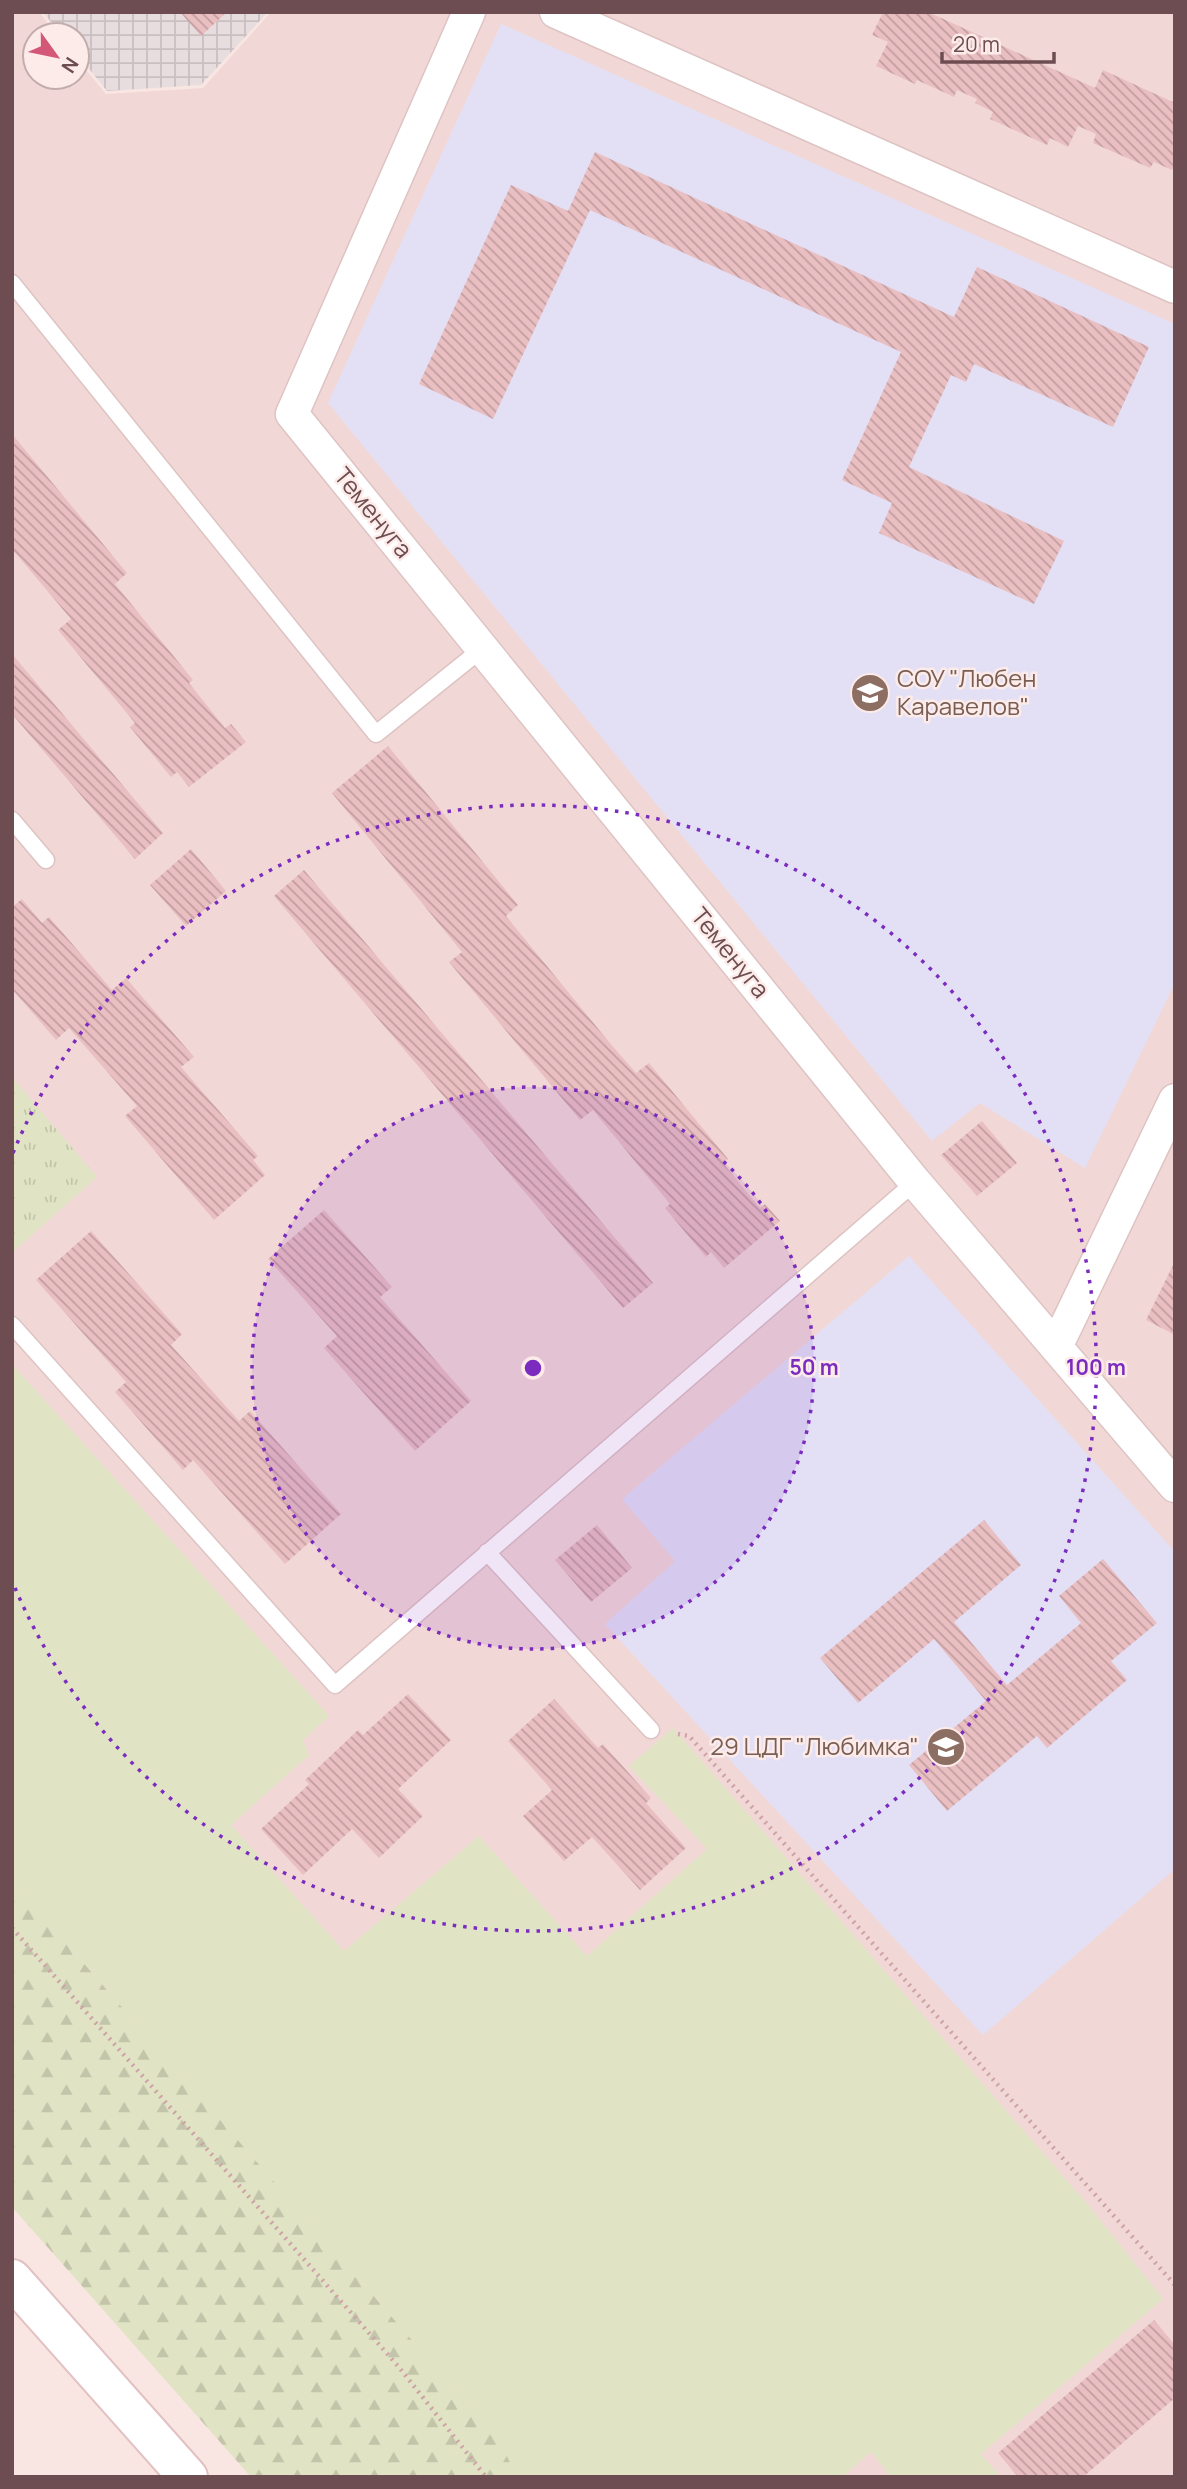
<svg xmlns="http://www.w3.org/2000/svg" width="1187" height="2489" font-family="Manrope,sans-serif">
<defs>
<pattern id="industrial-grid" width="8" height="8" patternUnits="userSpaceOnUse" patternTransform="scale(1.75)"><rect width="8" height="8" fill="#e8ddde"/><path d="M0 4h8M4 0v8" fill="none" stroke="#cabfc0"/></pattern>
<pattern id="forest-firs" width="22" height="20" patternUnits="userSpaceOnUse" patternTransform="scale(1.75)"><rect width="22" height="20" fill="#e0e4c4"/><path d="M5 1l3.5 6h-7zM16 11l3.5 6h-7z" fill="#c3c5aa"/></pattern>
<pattern id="park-tufts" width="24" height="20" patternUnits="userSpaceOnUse" patternTransform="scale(1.75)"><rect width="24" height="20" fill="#e0e4c4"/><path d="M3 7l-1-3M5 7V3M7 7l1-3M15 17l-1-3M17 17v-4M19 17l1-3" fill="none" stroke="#c3c5aa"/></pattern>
<pattern id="building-back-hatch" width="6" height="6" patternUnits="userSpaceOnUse" patternTransform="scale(1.75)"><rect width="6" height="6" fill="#eabfc2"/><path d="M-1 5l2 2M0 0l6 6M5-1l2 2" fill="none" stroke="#c29da0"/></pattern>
</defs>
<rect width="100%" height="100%" fill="#f9e6e3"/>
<path fill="#f1d8d6" d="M12 12H39L57 35H35V77H77V59L106 94 203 88 271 12H1175V2477H517L499 2440 12 1881Z"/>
<path fill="url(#industrial-grid)" d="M43 12H268L201 85 107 91 77 54V35H61Z"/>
<path fill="#e3e0f5" d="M501 24 1175 324V983L1085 1168 980 1103 932 1141 328 403Z
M909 1256 1175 1552V1869L983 2035 605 1624 675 1561 622 1499Z"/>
<path fill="#e0e4c4" d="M12 1364 329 1716 303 1740 309 1755 231 1825 344 1951 479 1836 587 1956 707 1849 629 1766 673 1728 1089 2206 1163 2299 981 2454 1001 2477H891L871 2452 842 2477H517L499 2440 12 1881Z"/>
<path fill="url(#forest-firs)" d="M12 1881 499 2440 517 2477H251L12 2207Z"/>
<path fill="url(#park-tufts)" d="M12 1077 97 1177 12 1253Z"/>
<path fill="url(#building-back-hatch)" d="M180 12H227L201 36Z
M883 12H928L1095 88 1103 70 1175 103V164L1172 170 1154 162 1150 168 1093 143 1096 134 1078 126 1068 147 1050 138 1047 145 990 119 993 112 975 103 977 99 957 90 954 97 917 80 915 84 876 66 888 42 872 35Z
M595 152 954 317 977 267 1149 347 1113 427 974 364 966 382 951 375 909 467 1064 541 1034 604 879 533 892 503 842 480 901 352 590 210 493 419 419 384 511 185 568 211Z
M12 434 127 573 115 584 193 680 189 683 225 728 231 724 246 742 189 787 177 772 171 777 130 727 135 723 58 630 71 619 12 549Z
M12 654 163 833 135 859 12 714Z
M388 746 518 905 506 916 609 1042 636 1073 649 1063 728 1159 723 1163 760 1208 765 1204 780 1221 724 1268 711 1252 706 1257 665 1208 670 1204 593 1110 580 1120 449 962 462 952 332 793Z
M191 849 226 891 186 926 150 885Z
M304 870 653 1283 623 1308 274 896Z
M22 899 42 923 49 917 112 990 126 978 194 1057 181 1067 258 1156 253 1160 265 1175 214 1220 125 1116 137 1106 69 1028 56 1040 12 989V907Z
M982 1121 1017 1163 977 1196 941 1155Z
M324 1210 392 1287 380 1297 471 1401 415 1451 324 1348 337 1336 268 1259Z
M91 1231 182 1334 171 1345 239 1421 250 1411 341 1514 285 1564 193 1460 183 1470 115 1392 126 1382 36 1280Z
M1175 1261V1335L1146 1320Z
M984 1520 1021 1565 954 1622 1007 1685 1081 1623 1059 1596 1103 1559 1157 1623 1111 1661 1127 1680 1047 1748 1037 1736 947 1811 909 1765 986 1701 934 1639 858 1703 820 1658Z
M597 1525 632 1568 591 1602 555 1560Z
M408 1694 451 1740 398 1789 423 1816 379 1858 352 1829 303 1875 261 1829 309 1784 305 1780 358 1730 363 1735Z
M554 1699 598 1748 603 1744 651 1798 646 1803 686 1848 640 1890 592 1837 564 1861 523 1816 552 1790 508 1741Z
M1154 2320 1175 2345V2398L1083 2477H1018L998 2453Z"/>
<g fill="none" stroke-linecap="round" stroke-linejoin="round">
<defs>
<path id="lane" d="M12 283 376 734 483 648
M12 820 46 860
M12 1325 335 1685 915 1182
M487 1552 651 1730"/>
<path id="street" d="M469 12 292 414 915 1182 1175 1486
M556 12 1175 287
M1056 1347 1175 1100"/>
<path id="secondary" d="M12 2279 188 2477"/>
</defs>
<use href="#lane" stroke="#dec3c3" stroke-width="19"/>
<use href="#street" stroke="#dec3c3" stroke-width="35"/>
<use href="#secondary" stroke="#e2c1c2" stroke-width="42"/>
<path stroke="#cea2a7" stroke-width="4.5" stroke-dasharray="2 5" stroke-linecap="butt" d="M678 1734 689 1736 1175 2285
M12 1928 398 2366 486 2477"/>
<use href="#lane" stroke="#fff" stroke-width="16"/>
<use href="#street" stroke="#fff" stroke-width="32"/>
<use href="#secondary" stroke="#fff" stroke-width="38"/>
</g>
<circle cx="533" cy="1368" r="281" fill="#7b2cbf" fill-opacity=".12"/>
<g fill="none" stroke="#7b2cbf" stroke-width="3.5" stroke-dasharray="3.5 7">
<circle cx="533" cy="1368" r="281"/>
<path d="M13 1153A563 563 0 1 1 13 1583"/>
</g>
<defs>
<symbol id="school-disc" viewBox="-11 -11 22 22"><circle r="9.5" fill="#8d6e63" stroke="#fcebe9"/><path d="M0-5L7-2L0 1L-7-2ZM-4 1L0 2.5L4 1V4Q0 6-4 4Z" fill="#fff"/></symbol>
</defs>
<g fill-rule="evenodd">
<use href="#school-disc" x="848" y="671" width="44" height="44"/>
<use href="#school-disc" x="924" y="1725" width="44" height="44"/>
</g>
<g text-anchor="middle" stroke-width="5" stroke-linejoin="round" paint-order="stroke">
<g font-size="24" fill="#6d4d51" stroke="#fcebe9">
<text transform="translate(373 513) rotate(51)" y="8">Теменуга</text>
<text transform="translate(730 953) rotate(51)" y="8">Теменуга</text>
</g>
<g font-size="24" fill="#785e54" stroke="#fcebe9" text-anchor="start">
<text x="897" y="687">СОУ "Любен<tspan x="897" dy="28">Каравелов"</tspan></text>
<text x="919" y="1755" text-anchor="end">29 ЦДГ "Любимка"</text>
</g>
</g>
<circle cx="533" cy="1368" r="10" fill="#7b2cbf" stroke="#fcebe9" stroke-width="3.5"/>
<g font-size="21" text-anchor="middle" font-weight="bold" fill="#7b2cbf" stroke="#fcebe9" stroke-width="5" stroke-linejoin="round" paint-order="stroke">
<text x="814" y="1375">50 m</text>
<text x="1096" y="1375">100 m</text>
</g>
<rect width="1187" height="2489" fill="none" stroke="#6d4d51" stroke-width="28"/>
<g transform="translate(56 56) rotate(123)"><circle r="33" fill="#fcebe9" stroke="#c3acac" stroke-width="2"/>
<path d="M0-5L12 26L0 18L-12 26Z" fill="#d35878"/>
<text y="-10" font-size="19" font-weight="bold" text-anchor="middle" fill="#6d4d51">N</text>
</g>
<path d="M942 52v10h112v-10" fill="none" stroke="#6d4d51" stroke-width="3.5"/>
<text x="953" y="52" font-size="21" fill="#6d4d51" stroke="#fcebe9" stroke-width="5" paint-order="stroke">20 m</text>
</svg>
